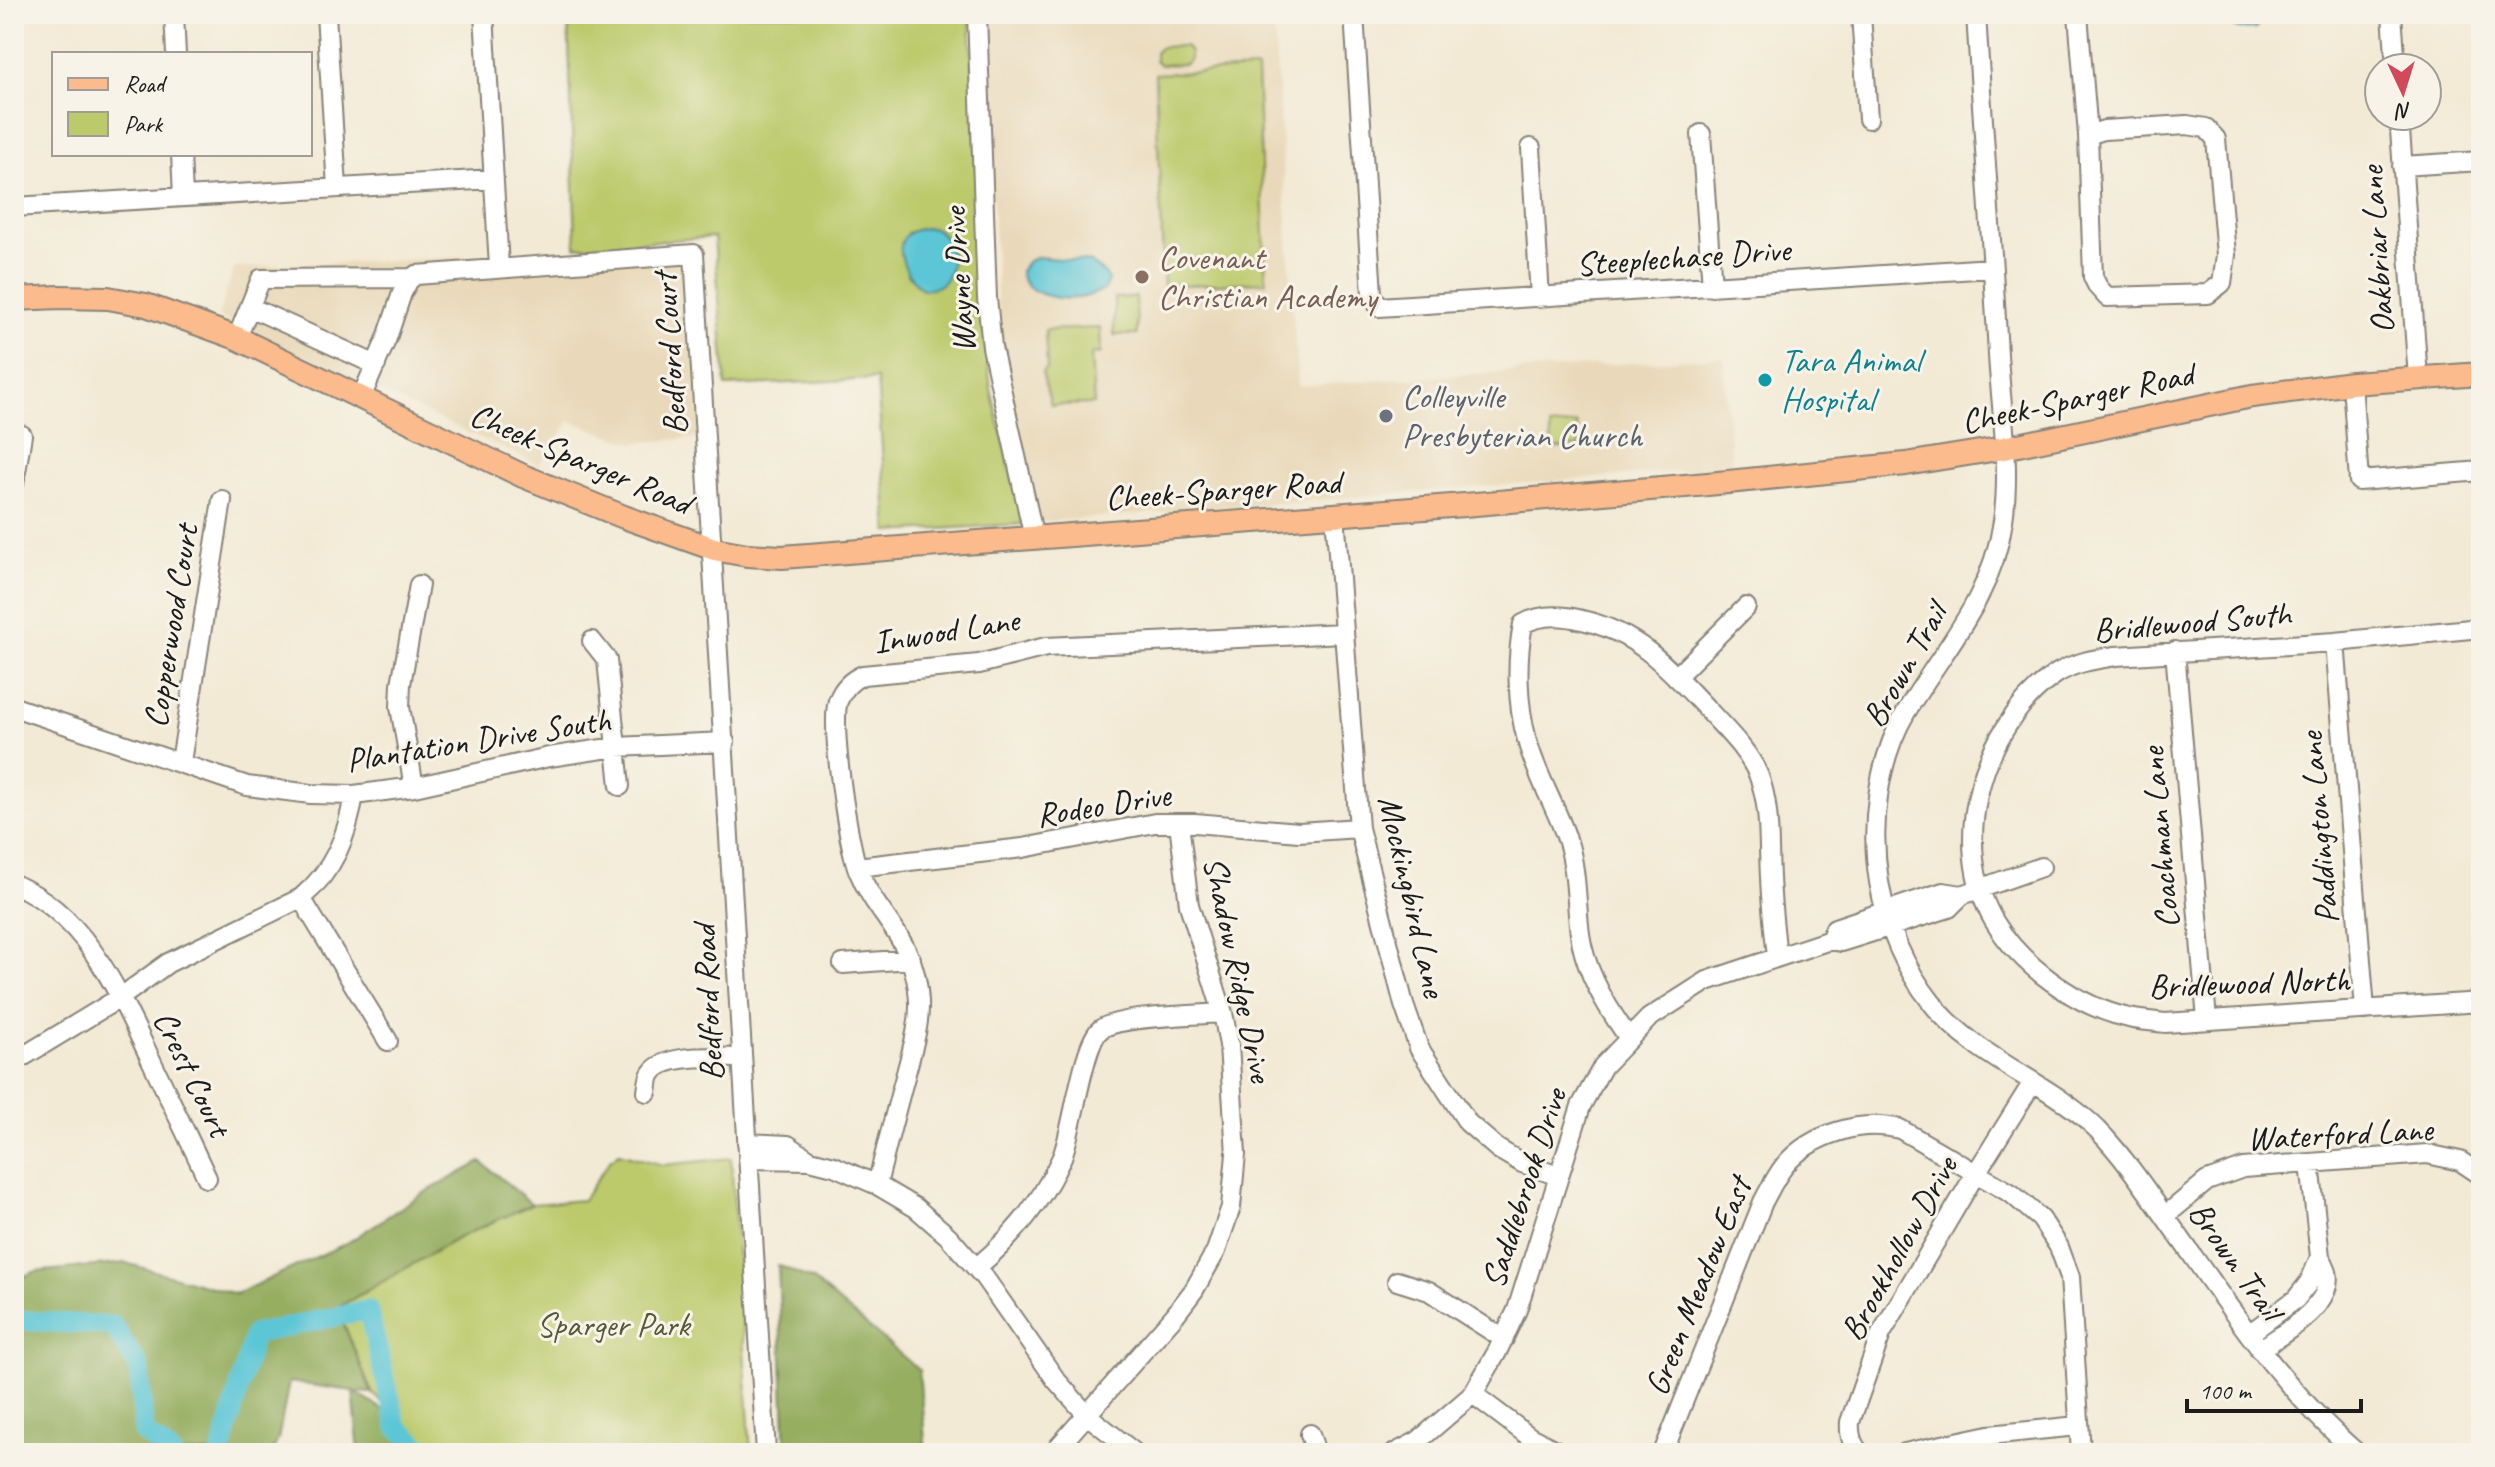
<svg xmlns="http://www.w3.org/2000/svg" width="2495" height="1467" font-family="Caveat,sans-serif">
<rect width="100%" height="100%" fill="#f7f3e8"/>
<filter id="ink" filterUnits="userSpaceOnUse"><feTurbulence type="fractalNoise" baseFrequency=".0125" numOctaves="2"/><feDisplacementMap in="SourceGraphic" scale="16" xChannelSelector="R" yChannelSelector="G"/><feConvolveMatrix kernelMatrix="1 2 1 2 8 2 1 2 1" color-interpolation-filters="sRGB"/></filter>
<filter id="wash" filterUnits="userSpaceOnUse"><feTurbulence type="fractalNoise" baseFrequency=".006" numOctaves="4" result="noise"/><feDisplacementMap in="SourceGraphic" scale="32" xChannelSelector="R" yChannelSelector="G"/><feGaussianBlur stdDeviation="1.8" result="paint"/><feColorMatrix in="noise" values="0 0 0 0 0 0 0 0 0 0 0 0 0 0 0 0 0 1.4 0 .05"/><feComposite in="paint" operator="in"/></filter>
<g filter="url(#wash)">
<rect width="100%" height="100%" fill="#f3ead5"/>
<path fill="#e9d9ba" d="M985 14H1273L1298 386 1723 357 1732 467 1039 522 1008 378 998 318Z
M701 246 715 436 633 443 570 421 539 465 218 317 234 268Z"/>
<path fill="#bcca6c" stroke="#6c7344" stroke-width="2" fill-rule="evenodd" d="M568 14H970L985 342 991 389 1023 524 888 532 877 379 726 386 714 237 576 247ZM926 228C950 228 950 252 950 270L917 285 908 274 907 233Z
M1185 46 1190 52V59L1186 64 1160 65 1155 60V53L1161 47Z
M1257 69 1266 282 1164 286 1155 74Z
M1136 297 1137 335H1114V298Z
M1100 328 1101 353 1091 354 1094 404 1051 405 1042 372 1047 368 1045 330Z
M1577 424 1580 446 1552 449 1550 427Z
M619 1153 663 1165 731 1158 751 1453H438L372 1393 337 1307 460 1237 532 1204 583 1200 610 1160Z"/>
<path fill="#95ae60" stroke="#58653e" stroke-width="2" d="M481 1162 532 1204 460 1237 337 1308 372 1393 355 1392 415 1431 438 1453H359L353 1391 289 1382 278 1440 271 1453H14V1281L34 1272 126 1263 236 1294 347 1243 422 1194Z
M778 1265 813 1280 919 1370 926 1453H786Z"/>
<path fill="#5cc6d6" stroke="#3c7179" stroke-width="2" d="M2224 14H2268L2255 29C2240 30 2229 30 2224 14Z
M934 228C958 241 959 291 923 289 908 280 890 246 909 233 916 228 926 228 934 228Z
M1038 257 1090 262 1106 275 1108 280 1104 290C1096 293 1087 297 1079 298 1058 300 1023 295 1020 271L1028 261Z"/>
<g fill="none" stroke-linecap="round" stroke-linejoin="round">
<path stroke="#5cc6d6" stroke-width="20" d="M14 1320 113 1326 139 1367 144 1433 171 1453
M221 1453 254 1334 368 1310 397 1427 427 1453"/>
</g>
</g>
<g filter="url(#ink)">
<g fill="none" stroke-linecap="round" stroke-linejoin="round">
<defs>
<path id="minor" d="M174 14 176 54
M326 14 337 188
M484 14 499 267
M977 14 987 298 992 347 1034 538
M1354 14 1372 294 1379 307 1992 268
M1861 14 1868 119
M1976 14C1983 128 1992 241 1998 355 2001 409 2011 467 2003 521 1992 599 1944 648 1906 712 1877 761 1870 827 1879 882 1887 927 1904 968 1932 1003 1974 1058 2048 1081 2097 1129 2128 1161 2152 1199 2178 1235 2234 1314 2284 1390 2357 1453
M2078 14 2088 135
M2392 14 2396 68
M2399 116 2418 378
M2187 125 2206 128 2216 139 2226 255 2222 283 2208 294 2107 297 2098 287 2093 277 2088 135 2104 130Z
M1701 134 1712 287
M1531 148 1540 298
M181 154 183 197
M2402 166 2481 161
M14 207 494 179
M250 307 376 365
M237 338 261 279 412 278
M2352 383 2359 481 2481 471
M361 398 387 338 402 293 409 280 416 275 694 254 766 1453
M14 484 22 435
M1335 514 1359 828 1404 1005 1419 1048 1468 1123 1498 1149 1522 1163 1558 1176
M2481 628 2335 642 2116 656C2095 659 2071 663 2053 676 1982 727 1948 843 1994 921 2021 966 2078 1007 2129 1018 2141 1021 2153 1021 2165 1023L2481 1002
M592 641 607 660 620 786
M2335 642 2365 1010
M2175 651 2207 1020
M1676 677 1746 607
M14 707 247 786 311 794 354 795 414 787 549 757 616 747 725 742
M181 762 222 500
M414 787 400 707 401 684 419 585
M857 867 1023 848 1155 823H1195L1299 832 1359 828
M14 884C87 915 119 994 151 1060 170 1100 189 1139 207 1178
M301 898 388 1041
M1830 940 1835 928 1943 892 1962 895
M843 964 911 959
M1629 1038C1607 1008 1585 972 1580 934 1576 904 1577 871 1568 842 1557 808 1536 775 1527 740 1517 704 1516 661 1523 624 1541 614 1563 615 1582 620 1640 633 1670 670 1709 711 1726 730 1747 749 1758 774 1771 806 1768 843 1770 877 1771 903 1774 930 1777 956
M14 1062 121 997 168 963 301 898C334 870 347 837 354 795
M647 1092C648 1087 648 1078 651 1074 664 1052 719 1058 742 1058
M747 1143 788 1145 810 1160
M748 1159 810 1160 834 1166 877 1185 916 1208 948 1236 984 1277 1056 1380 1087 1415 1135 1453
M877 1185C886 1148 896 1110 906 1073 912 1050 920 1025 919 1001 916 938 878 920 858 870 848 844 830 725 838 701 843 688 851 680 863 675L979 664 1046 647 1343 633
M2165 1216 2207 1181 2243 1168 2427 1154 2460 1161 2481 1175
M976 1268C1013 1237 1042 1202 1062 1157 1073 1130 1083 1042 1101 1029 1119 1016 1198 1015 1223 1013
M1397 1281 1429 1291 1504 1339
M2249 1334 2296 1299 2310 1281 2320 1257
M2260 1350C2288 1329 2349 1298 2320 1257L2310 1163
M1473 1394 1530 1437 1561 1453
M1310 1434 1316 1453
M1053 1453 1175 1315 1194 1290 1216 1251 1231 1207 1236 1154 1229 1045 1223 1013 1189 905 1179 823
M1395 1453 1418 1441 1473 1394 1497 1352 1517 1310 1581 1106 1603 1066 1649 1018 1707 981 1830 940 1841 942 1949 908 1962 895 2041 867
M1663 1453 1763 1202C1770 1189 1776 1176 1785 1165 1811 1134 1861 1119 1900 1129L2012 1194 2041 1219 2059 1247 2070 1277 2081 1453
M1860 1453C1851 1444 1849 1434 1850 1422L1881 1334 1976 1173 2033 1082
M1905 1453 1989 1435 2078 1426"/>
<path id="major" d="M14 299 60 297 108 298 146 305 237 338 523 476 624 517 714 549 747 555 782 557 1464 505 1708 484 1906 464 2004 448 2252 396 2352 383 2481 374"/>
</defs>
<use href="#minor" stroke="#888378" stroke-width="22"/>
<use href="#major" stroke="#888378" stroke-width="26"/>
<use href="#minor" stroke="#fff" stroke-width="18"/>
<use href="#major" stroke="#fbbb8d" stroke-width="22"/>
</g>
</g>
<circle fill="#8d6e63" stroke="#f7f3e8" stroke-width="3" cx="1142" cy="277" r="8"/>
<circle fill="#0f9aa8" stroke="#f7f3e8" stroke-width="3" cx="1765" cy="380" r="8"/>
<circle fill="#6b7280" stroke="#f7f3e8" stroke-width="3" cx="1386" cy="416" r="8"/>
<g text-anchor="middle" stroke-width="6" stroke-linejoin="round" paint-order="stroke">
<g font-size="34" fill="#1c1c1c" stroke="#f7f3e8">
<text transform="translate(2376 250) rotate(-94)" y="12">Oakbriar Lane</text>
<text transform="translate(1683 256) rotate(-4)" y="12">Steeplechase Drive</text>
<text transform="translate(958 280) rotate(-94)" y="12">Wayne Drive</text>
<text transform="translate(669 354) rotate(-94)" y="12">Bedford Court</text>
<text transform="translate(2077 397) rotate(-12)" y="12">Cheek-Sparger Road</text>
<text transform="translate(581 458) rotate(23)" y="12">Cheek-Sparger Road</text>
<text transform="translate(1223 489) rotate(-4)" y="12">Cheek-Sparger Road</text>
<text transform="translate(2192 621) rotate(-5)" y="12">Bridlewood South</text>
<text transform="translate(170 626) rotate(-81)" y="12">Copperwood Court</text>
<text transform="translate(946 630) rotate(-9)" y="12">Inwood Lane</text>
<text transform="translate(1904 665) rotate(-60)" y="12">Brown Trail</text>
<text transform="translate(478 739) rotate(-9)" y="12">Plantation Drive South</text>
<text transform="translate(1103 804) rotate(-9)" y="12">Rodeo Drive</text>
<text transform="translate(2318 828) rotate(-95)" y="12">Paddington Lane</text>
<text transform="translate(2159 838) rotate(-95)" y="12">Coachman Lane</text>
<text transform="translate(1413 896) rotate(77)" y="12">Mockingbird Lane</text>
<text transform="translate(1239 969) rotate(78)" y="12">Shadow Ridge Drive</text>
<text transform="translate(2249 982) rotate(-2)" y="12">Bridlewood North</text>
<text transform="translate(707 1003) rotate(-93)" y="12">Bedford Road</text>
<text transform="translate(193 1073) rotate(64)" y="12">Crest Court</text>
<text transform="translate(2340 1133) rotate(-3)" y="12">Waterford Lane</text>
<text transform="translate(1523 1188) rotate(-72)" y="12">Saddlebrook Drive</text>
<text transform="translate(1898 1248) rotate(-61)" y="12">Brookhollow Drive</text>
<text transform="translate(2236 1260) rotate(55)" y="12">Brown Trail</text>
<text transform="translate(1697 1286) rotate(-68)" y="12">Green Meadow East</text>
</g>
<g font-size="34" fill="#785e54" stroke="#f7f3e8" text-anchor="start">
<text x="1158" y="269">Covenant<tspan x="1158" dy="39">Christian Academy</tspan></text>
</g>
<g font-size="34" fill="#0d838f" stroke="#f7f3e8" text-anchor="start">
<text x="1781" y="372">Tara Animal<tspan x="1781" dy="39">Hospital</tspan></text>
</g>
<g font-size="34" fill="#5b616d" stroke="#f7f3e8" text-anchor="start">
<text x="1402" y="408">Colleyville<tspan x="1402" dy="39">Presbyterian Church</tspan></text>
</g>
<g font-size="34" fill="#545938" stroke="#f7f3e8">
<text x="613" y="1336">Sparger Park</text>
</g>
</g>
<rect width="2495" height="1467" fill="none" stroke="#f7f3e8" stroke-width="48"/>
<rect x="52" y="52" width="260" height="104" fill="#f7f3e8" stroke="#9f9d96" stroke-width="2"/>
<rect x="68" y="78" width="40" height="12" fill="#fbbb8d" stroke="#9f9d96" stroke-width="2"/>
<text x="124" y="92" font-size="24" fill="#1c1c1c">Road</text>
<rect x="68" y="112" width="40" height="24" fill="#bcca6c" stroke="#9f9d96" stroke-width="2"/>
<text x="124" y="132" font-size="24" fill="#1c1c1c">Park</text>
<g transform="translate(2403 92) rotate(176)"><circle r="38" fill="#f7f3e8" stroke="#9f9d96" stroke-width="2"/>
<path d="M0-6L14 30L0 20L-14 30Z" fill="#d1495b"/>
<text y="-12" font-size="22" font-weight="bold" text-anchor="middle" fill="#1c1c1c">N</text>
</g>
<path d="M2187 1399v12h174v-12" fill="none" stroke="#1c1c1c" stroke-width="4"/>
<text x="2199" y="1399" font-size="24" fill="#1c1c1c" stroke="#f7f3e8" stroke-width="6" paint-order="stroke">100 m</text>
</svg>
